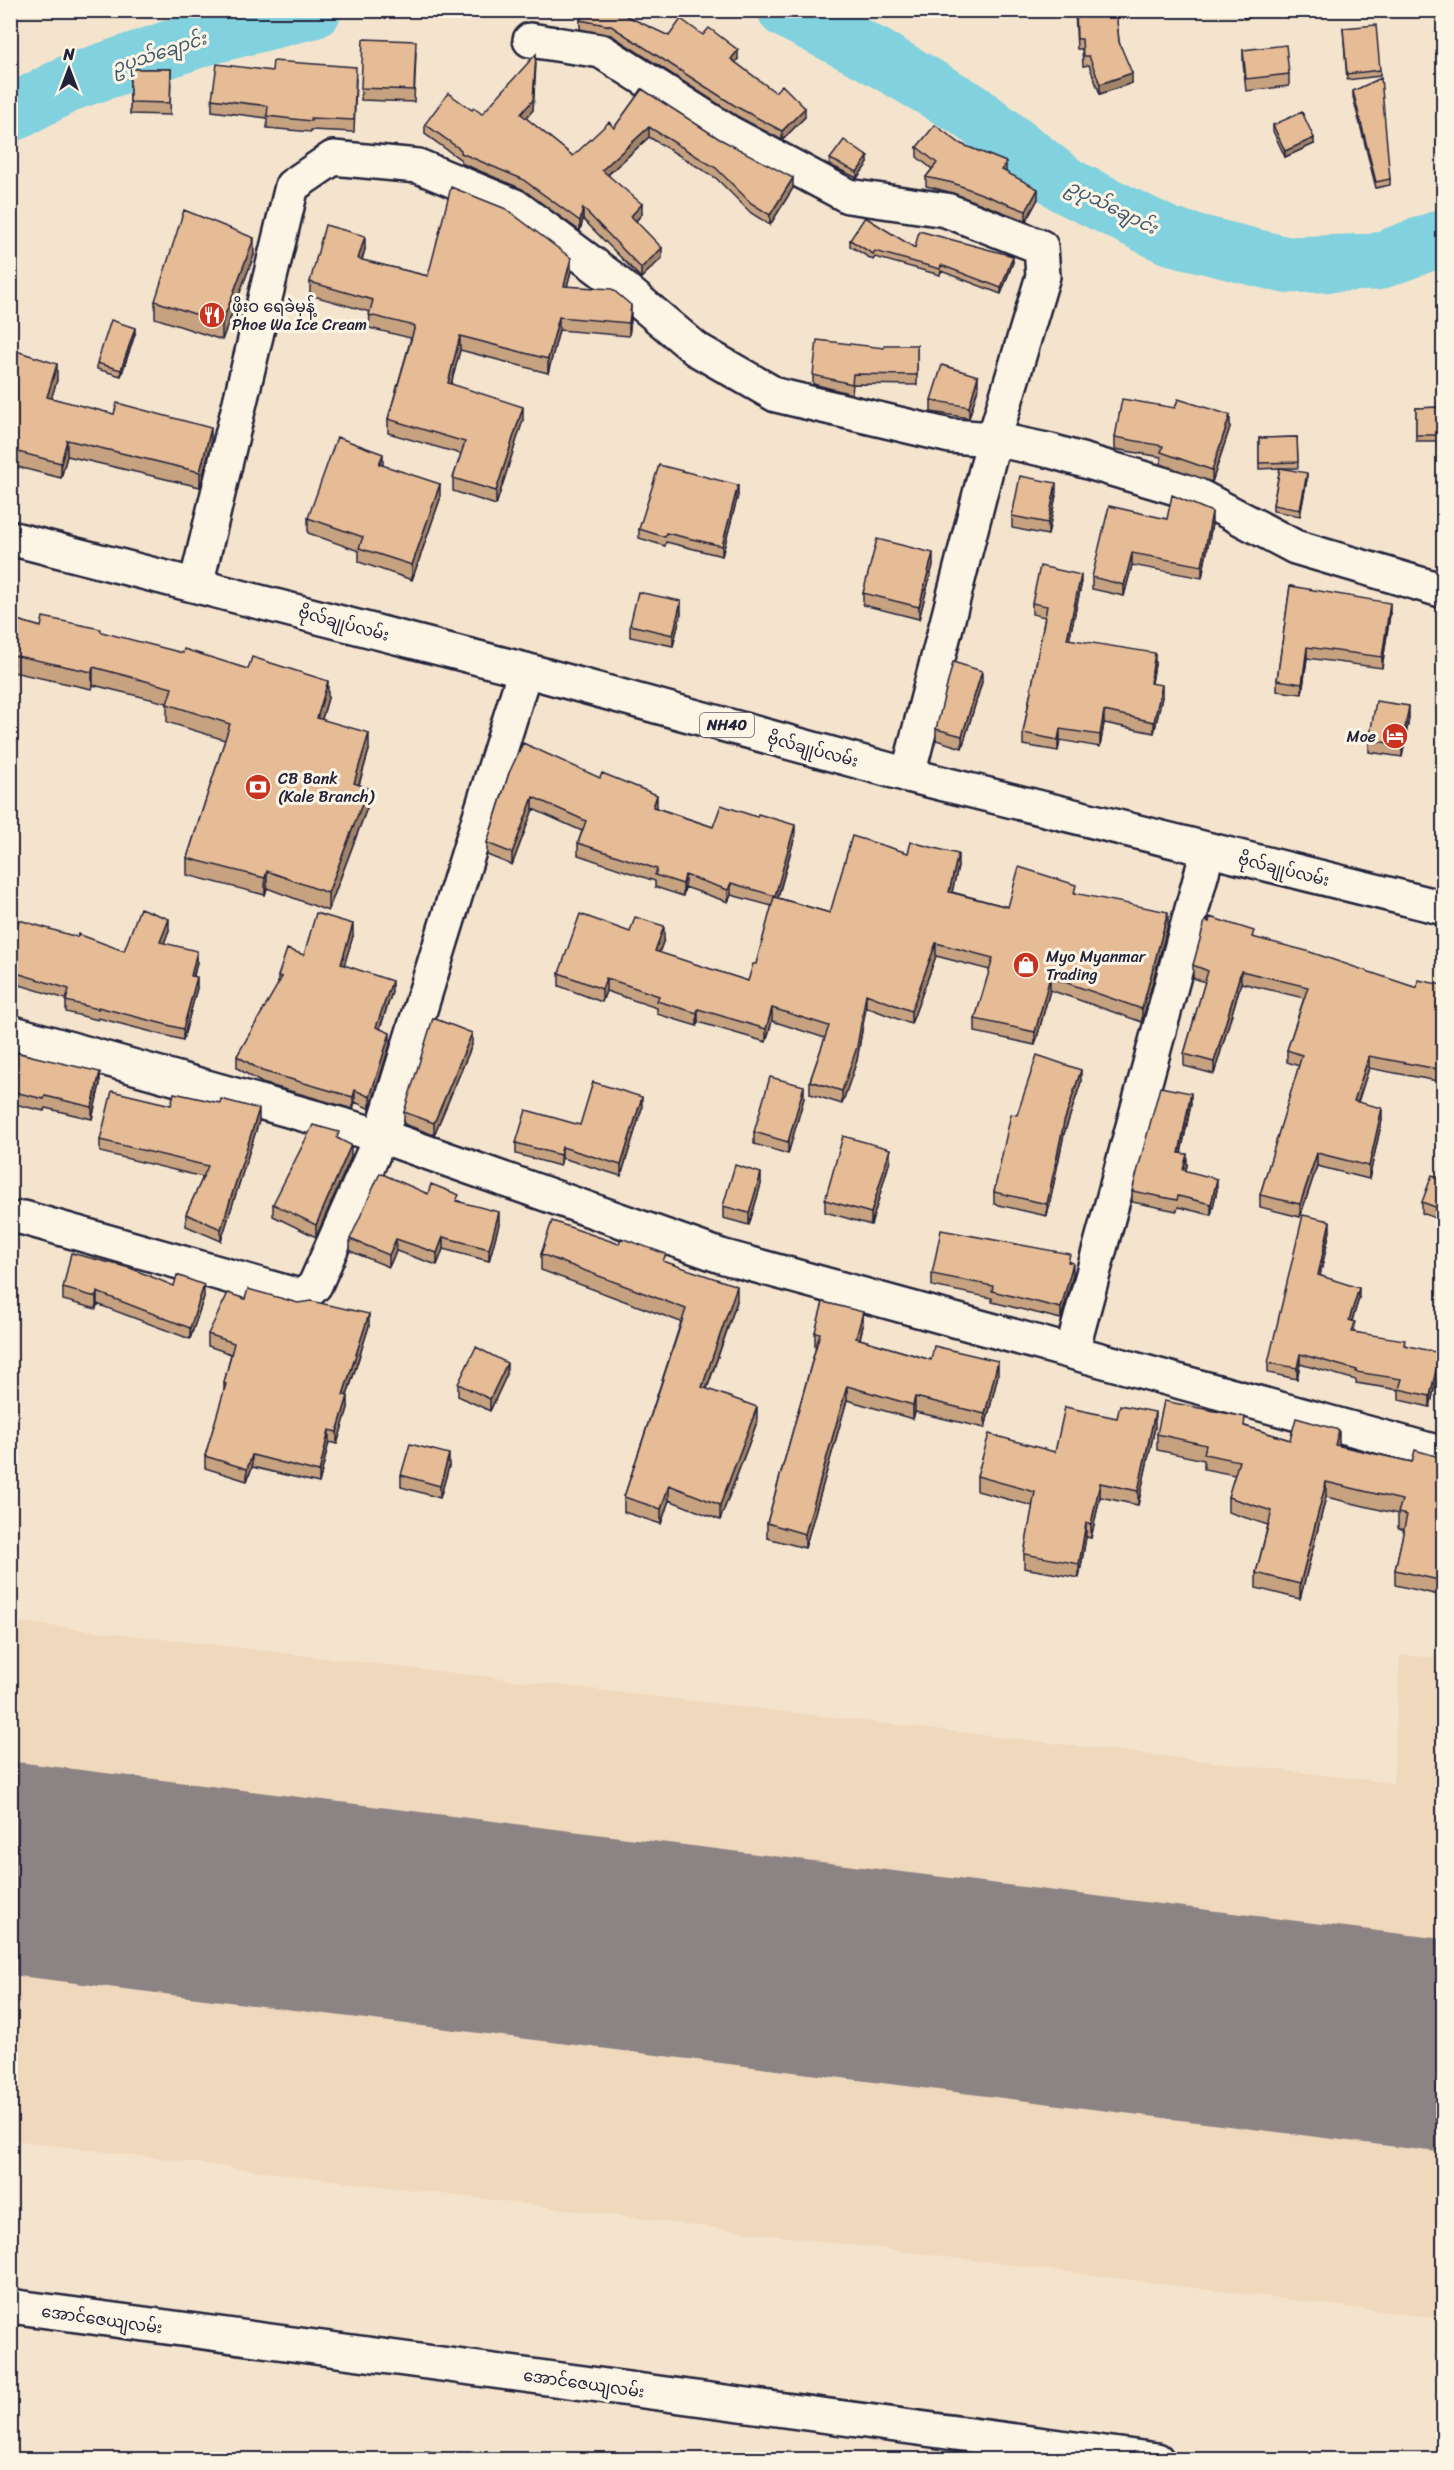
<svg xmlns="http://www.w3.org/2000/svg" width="1454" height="2470" font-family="Sriracha,'Noto Sans Myanmar',sans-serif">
<rect width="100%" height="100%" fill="#f5e4cd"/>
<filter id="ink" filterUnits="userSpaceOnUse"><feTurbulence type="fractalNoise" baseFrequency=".0167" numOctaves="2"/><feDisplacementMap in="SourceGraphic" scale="12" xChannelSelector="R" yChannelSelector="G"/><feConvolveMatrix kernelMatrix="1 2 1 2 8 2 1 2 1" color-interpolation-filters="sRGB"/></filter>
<g filter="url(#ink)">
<path fill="#f0d8bc" d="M11 1621 1393 1783 1400 1655 1443 1658V2319L11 2140Z"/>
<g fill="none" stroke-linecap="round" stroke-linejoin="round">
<path stroke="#82d1de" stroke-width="57" d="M786 10 872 54 969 110 1067 186 1169 236 1286 265 1376 262 1444 237
M10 114 72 82 205 37 313 10"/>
<path stroke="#8c8384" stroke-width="212" d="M10 1868 1444 2046"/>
<defs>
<path id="street" d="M196 585 292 186 333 158 418 166 515 206 609 276 696 349 776 395 950 436 994 439 1043 276 1041 247 946 210 848 196 728 132 601 51 530 40
M908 775 994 439 1051 451 1193 493 1295 547 1444 591
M10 1032 381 1136 721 1256 1444 1454
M24 1218 285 1292 303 1297 315 1285 381 1136 525 670
M1072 1351 1208 850"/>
<path id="secondary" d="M10 2306 1157 2460"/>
<path id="highway" d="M10 538 525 670 908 775 1444 908"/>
</defs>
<use href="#street" stroke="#22223b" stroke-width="38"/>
<use href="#secondary" stroke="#22223b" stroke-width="38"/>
<use href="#highway" stroke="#22223b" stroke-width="38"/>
<use href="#street" stroke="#fcf5e5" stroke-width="33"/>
<use href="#secondary" stroke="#fcf5e5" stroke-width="33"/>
<use href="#highway" stroke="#fcf5e5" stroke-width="33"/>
</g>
<path fill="#c6a281" stroke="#22223b" stroke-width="1.5" d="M1075 10H1116L1119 42 1132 83 1100 94 1089 65 1083 66 1082 49H1077Z
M1243 10H1285L1244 19Z
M1359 10H1419V15L1359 14Z
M580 20 669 36 738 59 735 62 805 117 782 140 737 116 611 35 580 29Z
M1343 28 1380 70V76L1347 80Z
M1243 50 1289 74V86L1246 91 1243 62Z
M416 53 414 102 361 100V88Z
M536 64 533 110 526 118 573 156 614 128 642 89 793 188 770 225 751 213 716 178 649 137 608 175 642 214 636 221 662 258 641 278 583 219 580 231 522 189 461 163V160L425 134V124L472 110 482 114Z
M130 69H171L170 115 130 114Z
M356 79 354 132 311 130V132L267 128V118L212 111V99Z
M1353 91 1390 179V185L1376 188 1353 97Z
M1273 125 1314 144 1285 157 1273 131Z
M961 144 1005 172 1038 199 1026 221 953 193 926 186V177L932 169 917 157V147Z
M830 159 868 163 857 178 830 165Z
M850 240 915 248 1013 262 1001 294 941 271 940 275 875 257 873 260 850 246Z
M365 249 362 260 428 276 571 271 567 286 631 319 629 336 559 330 548 373 460 350 451 384 523 420 496 505 453 491V478L461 454 388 433V419L411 338 369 328 370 312 310 295V282Z
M254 255 222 340 155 318V301Z
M135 334 121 376 97 369V363Z
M917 345V385L853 384 852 394 813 384V375Z
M10 349 57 380 51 398 211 444 200 487 67 456 61 478 10 465Z
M978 388 969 418 931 412V400Z
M1443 407V441H1416V408Z
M1230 427 1212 482 1161 464V457L1115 449V437Z
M1297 437 1298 468H1281L1307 479 1300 516 1273 511V505L1280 468 1259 469V438Z
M383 466 440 499 412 580 359 562V551L308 533V518Z
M738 495 722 556 666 542 665 546 639 538V529Z
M1056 495 1048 535 1012 528V516Z
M1167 519 1212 524 1202 578 1132 565 1124 596 1092 589V577Z
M933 565 919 619 863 605V593Z
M1081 586 1069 639 1155 664 1152 683 1162 697 1154 733 1104 723 1100 747 1060 740 1058 751 1023 745V733L1045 617 1032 614V603Z
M1290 586 1390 614 1382 668 1307 658 1302 694 1277 691V680Z
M681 613 673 646 630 637V625Z
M10 618 41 627 101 632 328 698 322 719 369 750 359 785 368 805 328 911 267 888 265 895 187 875V858L225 740 167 722V703L93 685 92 689 13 672 10 680Z
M982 682 962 748 936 740V729Z
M1409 718 1402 757 1369 752V740Z
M509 773 657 807V808L713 827 795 836 778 898 830 913 958 867 952 892 1008 907 1076 893 1168 925 1142 1022 1050 990 1035 1045 975 1032V1019L990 970 936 956 911 1024 866 1007 857 1060 842 1104 810 1094V1081L825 1038 772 1021 766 1042 698 1022 697 1026 657 1014V1008L606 991 602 1002 559 986V973L630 932 664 939 659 953 748 981 756 964 772 906 731 895 728 902 685 887 683 896 655 887V881L578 855V843L582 831 533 809 512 865 487 855V843Z
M1209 922 1254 938 1417 988 1443 985V1082L1369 1068 1358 1102 1382 1120 1369 1179 1317 1166 1300 1217 1260 1207V1195L1299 1066 1287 1062V1050L1304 998 1241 983 1214 1074 1184 1066V1054L1205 982 1193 978V965Z
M169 930 164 943 197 962 194 976 197 988 183 1040 98 1018V1020L66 1012V999L10 982V938L124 951Z
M353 936 344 965 392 992 380 1029 390 1044 370 1109 355 1102 353 1109 262 1083 237 1068V1056L278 985V976L304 955Z
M472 1045 434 1135 404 1124V1112Z
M10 1051 100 1084 92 1119 45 1108 44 1111 10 1103Z
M1081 1082 1064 1134 1047 1216 994 1204V1192L1017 1115Z
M804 1098 788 1154 754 1144V1132Z
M1191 1104 1181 1153 1187 1165 1186 1171 1217 1190 1211 1215 1178 1207 1177 1211 1132 1202V1191Z
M171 1105 259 1121 221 1241 186 1226V1214L203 1177 100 1152V1140Z
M642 1108 621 1176 562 1158 560 1166 516 1154V1143Z
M339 1139 351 1157 316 1237 273 1216V1204Z
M890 1160 871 1225 825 1212V1200Z
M1443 1179V1221L1422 1213V1202Z
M761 1184 749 1225 723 1218V1206Z
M428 1194 459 1201 499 1224 489 1261 443 1249 437 1265 396 1251 389 1267 350 1251V1239Z
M1330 1231 1320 1275 1359 1298 1352 1321 1355 1332 1405 1345 1440 1364 1430 1407 1399 1400V1390L1356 1383V1380L1300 1364 1297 1379 1268 1373V1363Z
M541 1254 666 1262 737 1301 707 1389 757 1422 720 1520 669 1500 661 1524 624 1512V1497L681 1322 541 1270Z
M1070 1262 1073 1275 1061 1319 992 1302V1298L932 1286V1274Z
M63 1288 204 1297 190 1339 97 1304 96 1309 63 1300Z
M245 1299 369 1326 347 1396 348 1408 337 1444 329 1442 319 1483 252 1467 247 1481 205 1468V1456L224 1392V1383L231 1354 208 1346V1334Z
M863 1326 860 1339 931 1360 998 1375 985 1428 915 1412 913 1419 847 1400 805 1548 767 1538V1523L816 1347 815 1346V1332Z
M507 1374 490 1411 458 1396V1384Z
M1245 1426 1290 1440 1339 1445 1412 1462 1443 1456V1596L1395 1585V1570L1404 1530 1398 1528V1514L1326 1497 1300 1599 1256 1588V1573L1268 1525 1228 1512V1497L1235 1475 1204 1469V1460L1157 1450V1434Z
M1155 1427 1138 1505 1100 1497 1091 1538 1086 1537 1079 1578 1024 1568V1554L1033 1506 977 1491V1476L1055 1452Z
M449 1466 440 1498 401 1487V1475Z"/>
<path fill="#a18469" stroke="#22223b" stroke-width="1.5" d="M738 50V59L731 68V59Z
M536 54 533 110 521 124V114Z
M1132 73V83L1100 94V84Z
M805 108V117L782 140V131Z
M649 127V137L602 180V170Z
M1314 138V144L1285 157V151Z
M868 157V163L857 178V172Z
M1006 162V171L1002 180V170Z
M793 178V188L770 225V215Z
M1038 189V199L1026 221V211Z
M642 204V214L631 226V216Z
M583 208V219L580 231V221Z
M365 236V249L358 273V259Z
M254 238V255L222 340V323Z
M662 248V258L641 278V268Z
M1013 256V262L1001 294V288Z
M571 258V271L564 299V286Z
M13 293V309L10 318V302Z
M631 305V319L629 336V323Z
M559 317V330L548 373V359Z
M135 328V334L121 376V370Z
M460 336V350L448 396V383Z
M57 364V380L47 413V397Z
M978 376V388L969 418V407Z
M523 407V420L496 505V491Z
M1230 415V427L1212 482V470Z
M211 428V444L200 487V472Z
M67 440V456L61 478V463Z
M383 454V469L379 464Z
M1307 473V479L1300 516V510Z
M1056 483V495L1048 535V523Z
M440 484V499L412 580V565Z
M738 485V495L722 556V546Z
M1212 512V524L1202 578V566Z
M933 553V565L919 619V607Z
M1132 553V565L1124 596V585Z
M1081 575V586L1067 650V639Z
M681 601V613L673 646V635Z
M1390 603V614L1382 668V657Z
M1307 647V658L1302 694V684Z
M1155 653V664L1150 694V683Z
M13 655V672L10 680V663Z
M93 667V685L92 689V672Z
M982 671V682L962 748V736Z
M328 681V698L317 735V718Z
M1162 685V697L1154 733V722Z
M1409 706V718L1402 757V745Z
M1104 711V723L1100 747V735Z
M1060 729V740L1058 751V740Z
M369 733V750L354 800V783Z
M368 788V805L328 911V893Z
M657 795V807L653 819V807Z
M533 797V809L512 865V853Z
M795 825V836L775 907V896Z
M958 854V867L949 905V892Z
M267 871V888L265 895V878Z
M685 875V887L683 896V884Z
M731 883V895L728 902V890Z
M1168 912V925L1142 1022V1009Z
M169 919V930L160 954V942Z
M353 924V936L341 976V964Z
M664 926V939L655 964V951Z
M936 943V956L911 1024V1011Z
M197 951V962L191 987V976Z
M1241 971V983L1214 1074V1062Z
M197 977V988L183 1040V1029Z
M1050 977V990L1035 1045V1032Z
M606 978V991L602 1002V989Z
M392 981V992L376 1039V1027Z
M866 994V1007L857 1060 842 1104V1091Z
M772 1008V1021L766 1042V1029Z
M698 1009V1022L697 1026V1013Z
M390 1033V1044L370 1109V1097Z
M472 1033V1045L434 1135V1123Z
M1369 1056V1068L1354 1113V1101Z
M1081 1070V1082L1064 1134 1047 1216V1204L1064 1122Z
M100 1072V1084L92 1119V1107Z
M804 1086V1098L788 1154V1142Z
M355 1090V1102L353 1109V1097Z
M1191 1093V1104L1179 1163V1153Z
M642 1097V1108L621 1176V1165Z
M1382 1108V1120L1369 1179V1166Z
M259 1109V1121L221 1241V1229Z
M351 1145V1157L316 1237V1225Z
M562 1147V1158L560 1166V1155Z
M890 1149V1160L871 1225V1213Z
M1317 1153V1166L1300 1217V1204Z
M1187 1154V1165L1183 1181V1170Z
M761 1173V1184L749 1225V1213Z
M1217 1179V1190L1211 1215V1204Z
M499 1212V1224L489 1261V1249Z
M1330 1221V1231L1318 1285V1275Z
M443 1237V1249L437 1265V1253Z
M396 1239V1251L389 1267V1255Z
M1073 1263V1275L1061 1319V1308Z
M204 1285V1297L190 1339V1328Z
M737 1286V1301L702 1402V1387Z
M1359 1288V1298L1349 1330V1320Z
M97 1292V1304L96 1309V1297Z
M863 1312V1326L856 1352V1338Z
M369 1314V1326L343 1407V1395Z
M1440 1353V1364L1430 1407V1396Z
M1300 1354V1364L1297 1379V1368Z
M998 1361V1375L985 1428V1414Z
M507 1363V1374L490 1411V1399Z
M847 1386V1400L805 1548V1534Z
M348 1396V1408L337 1444V1432Z
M915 1397V1412L913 1419V1405Z
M757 1407V1422L720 1520V1505Z
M1155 1412V1427L1138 1505V1491Z
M329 1430V1442L319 1483V1472Z
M1339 1430V1445L1335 1460V1445Z
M449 1454V1466L440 1498V1486Z
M252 1455V1467L247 1481V1469Z
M1326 1482V1497L1300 1599V1584Z
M1100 1483V1497L1091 1538V1524Z
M669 1485V1500L661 1524V1509Z
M1086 1523V1537L1079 1578V1564Z"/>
<path fill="#e6bc96" stroke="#22223b" stroke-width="1.5" d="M585 10H614L669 36 681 19 703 35 709 28 738 50 731 59 775 92 782 85 805 108 782 131 737 107 611 26 580 20Z
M1076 10H1116L1119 42 1132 73 1100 84 1089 56H1083L1082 39H1077Z
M1376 25 1380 70 1347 74 1343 28Z
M363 39 416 41 414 90 361 88Z
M1286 45 1289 74 1246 79 1243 50Z
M536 54 533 100 521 114 573 156 609 122 614 128 642 89 718 138 793 178 770 215 751 203 716 168 649 127 602 170 642 204 631 216 662 248 641 268 583 208 580 221 522 179 461 153V150L425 124 448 93 472 110 474 108 482 114Z
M273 61 356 67 354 120 311 118V121L267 116 268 106 212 99 217 64 272 71Z
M130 69H171L170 103 130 102Z
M1381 78 1390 179 1376 182 1353 91Z
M1302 112 1314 138 1285 151 1273 125Z
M935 125 961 144 1006 162 1002 170 1038 189 1026 211 953 183 926 177 937 163 917 147Z
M844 140 868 157 857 172 830 159Z
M451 187 506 209 571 258 564 286 612 289 631 305 629 323 559 317 548 359 460 336 448 383 523 407 496 491 453 478 465 442 388 419 415 326 369 315 373 300 310 282 325 225 365 236 358 259 428 276Z
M184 210 254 238 222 323 155 301Z
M865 217 915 248 919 231 1013 256 1001 288 941 265 940 269 875 251 873 254 850 240Z
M10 293H13L10 302Z
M111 320 135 328 121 370 97 363Z
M817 340 884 348V345H917V375L853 374 852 384 813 375Z
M10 349 57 364 47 397 114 414 117 403 211 428 200 472 67 440 61 463 10 450Z
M942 365 978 376 969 407 931 400Z
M1122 399 1175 408 1178 399 1230 415 1212 470 1161 452 1163 446 1115 437Z
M1443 407V435H1416V408Z
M337 437 383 454 379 464 440 484 412 565 359 548 363 537 308 518Z
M1297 437 1298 462 1259 463V438Z
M659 465 738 485 722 546 666 533 665 537 639 529Z
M1280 468 1307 473 1300 510 1273 505Z
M1020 476 1056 483 1048 523 1012 516Z
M1172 495 1212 512 1202 566 1132 553 1124 585 1092 577 1109 506 1167 519Z
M877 539 933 553 919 607 863 593Z
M1040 566 1081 575 1067 639 1155 653 1150 683 1162 685 1154 722 1104 711 1100 735 1060 729 1058 740 1023 733 1047 606 1032 603Z
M1290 586 1390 603 1382 657 1307 647 1302 684 1277 680Z
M638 592 681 601 673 635 630 625Z
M43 617 101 629V632L183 653 184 649 248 669 252 657 328 681 317 718 369 733 354 783 368 788 328 893 267 871 265 878 187 858 230 724 167 704 172 688 93 667 92 672 13 655 10 663V618L41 627Z
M953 662 982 671 962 736 936 729Z
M1376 701 1409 706 1402 745 1369 740Z
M523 743 600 778 602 773 657 795 653 807 713 827 721 805 757 817 758 814 795 825 775 896 731 883 728 890 685 875 683 884 655 875 657 869 578 843 586 821 533 797 512 853 487 843 509 773Z
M852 836 908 853 911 842 958 854 949 892 1008 907 1019 867 1076 885 1074 893 1168 912 1142 1009 1050 977 1035 1032 975 1019 993 958 936 943 911 1011 866 994 857 1047 842 1091 810 1081 829 1026 772 1008 766 1029 698 1009 697 1013 657 1001 659 996 606 978 602 989 559 973 580 914 630 932 635 917 664 926 655 951 748 981 753 964H756L774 897 830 913Z
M140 908 169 919 160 942 197 951 191 976 197 977 183 1029 98 1007V1009L66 1001 69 989 10 971V938L13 939 19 920 77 937 78 934 124 951Z
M316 913 353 924 341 964 392 981 376 1027 390 1033 370 1097 355 1090 353 1097 262 1071 237 1056 282 977 278 976 287 949 304 955Z
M1210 917 1254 931 1252 937 1307 951 1417 988 1418 980 1443 985V1070L1369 1056 1354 1101 1382 1108 1369 1166 1317 1153 1300 1204 1260 1195 1302 1055 1287 1050 1308 987 1241 971 1214 1062 1184 1054 1208 971 1193 965 1205 921 1209 922Z
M433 1018 472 1033 434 1123 404 1112Z
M10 1051 100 1072 92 1107 45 1096 44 1099 10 1091Z
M1037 1055 1081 1070 1064 1122 1047 1204 994 1192 1011 1114 1017 1115Z
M770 1077 804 1086 788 1142 754 1132Z
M593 1082 642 1097 621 1165 562 1147 560 1155 516 1143 526 1110 580 1125Z
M1160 1087 1191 1093 1179 1153 1187 1154 1183 1170 1217 1179 1211 1204 1178 1196 1177 1200 1132 1191Z
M112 1091 171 1105 174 1093 220 1103 221 1099 259 1109 221 1229 186 1214 208 1166 100 1140Z
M313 1125 339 1132 337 1138 351 1145 316 1225 273 1204Z
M843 1136 890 1149 871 1213 825 1200Z
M735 1165 761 1173 749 1213 723 1206Z
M380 1173 428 1194 431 1184 459 1195 456 1201 499 1212 489 1249 443 1237 437 1253 396 1239 389 1255 350 1239Z
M1432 1175 1443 1179V1210L1422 1202Z
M1303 1215 1330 1221 1318 1275 1359 1288 1349 1320 1355 1322 1352 1332 1405 1340 1404 1345 1440 1353 1430 1396 1399 1389 1402 1379 1356 1372 1357 1370 1300 1354 1297 1368 1268 1363Z
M552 1221 619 1244 621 1238 666 1254 663 1261 737 1286 702 1387 757 1407 720 1505 669 1485 661 1509 624 1497 686 1309 541 1254Z
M941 1230 1070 1254 1068 1262 1073 1263 1061 1308 992 1291 993 1286 932 1274Z
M71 1253 130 1268 174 1286 177 1275 204 1285 190 1328 97 1292 96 1297 63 1288Z
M248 1289 298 1303 311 1301 369 1314 343 1395 348 1396 337 1432 329 1430 319 1472 252 1455 247 1469 205 1456 226 1384 224 1383 234 1343 208 1334 228 1293 245 1299Z
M823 1302 863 1312 856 1338 931 1360 934 1346 998 1361 985 1414 915 1397 913 1405 847 1386 805 1534 767 1523 820 1333 815 1332Z
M476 1347 507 1363 490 1399 458 1384Z
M1164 1401 1245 1417 1244 1426 1290 1440 1296 1418 1339 1430 1335 1445 1412 1462 1415 1450 1439 1457 1443 1456V1581L1395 1570 1407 1515 1398 1513 1402 1500 1326 1482 1300 1584 1256 1573 1272 1511 1228 1497 1239 1461 1204 1454 1206 1445 1157 1434Z
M1120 1405 1155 1412 1138 1491 1100 1483 1091 1524 1086 1523 1079 1564 1024 1554 1035 1492 977 1476 989 1434 1055 1452 1065 1407 1117 1418Z
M410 1444 449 1454 440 1486 401 1475Z
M425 2451 502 2460H424Z"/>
</g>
<defs>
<symbol id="restaurant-disc" viewBox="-11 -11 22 22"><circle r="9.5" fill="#c8321e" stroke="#fcf5e5"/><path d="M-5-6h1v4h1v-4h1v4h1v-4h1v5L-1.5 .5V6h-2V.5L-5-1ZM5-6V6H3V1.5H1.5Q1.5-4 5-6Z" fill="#fff"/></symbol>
<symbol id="hotel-disc" viewBox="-11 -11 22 22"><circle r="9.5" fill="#c8321e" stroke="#fcf5e5"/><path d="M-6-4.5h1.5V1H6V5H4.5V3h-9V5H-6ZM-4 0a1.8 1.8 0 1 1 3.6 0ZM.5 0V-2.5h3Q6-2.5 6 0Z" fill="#fff"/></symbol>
<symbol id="bank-disc" viewBox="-11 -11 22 22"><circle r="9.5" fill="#c8321e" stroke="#fcf5e5"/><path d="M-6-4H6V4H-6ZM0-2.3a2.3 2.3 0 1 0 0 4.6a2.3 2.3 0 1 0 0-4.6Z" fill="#fff"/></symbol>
<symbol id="shop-disc" viewBox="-11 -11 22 22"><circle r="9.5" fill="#c8321e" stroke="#fcf5e5"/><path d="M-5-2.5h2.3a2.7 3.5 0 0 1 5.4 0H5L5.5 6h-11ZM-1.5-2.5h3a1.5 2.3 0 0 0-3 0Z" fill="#fff"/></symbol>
</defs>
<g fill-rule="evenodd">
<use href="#restaurant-disc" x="197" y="300" width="30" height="30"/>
<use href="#hotel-disc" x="1380" y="721" width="30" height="30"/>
<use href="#bank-disc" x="243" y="772" width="30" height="30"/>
<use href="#shop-disc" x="1011" y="950" width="30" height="30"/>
</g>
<g text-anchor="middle" stroke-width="6" stroke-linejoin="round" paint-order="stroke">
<rect fill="#fcf5e5" stroke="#63616e" stroke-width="1.5" x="700" y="713" width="54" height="24" rx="4.5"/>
<g font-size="15" font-weight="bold" fill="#22223b">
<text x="727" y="730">NH40</text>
</g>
<g font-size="16" fill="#22223b" stroke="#fcf5e5" text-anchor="start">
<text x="232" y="312">ဖိုးဝ ရေခဲမုန့်<tspan x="232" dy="18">Phoe Wa Ice Cream</tspan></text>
<text x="1376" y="742" text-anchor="end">Moe</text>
<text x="278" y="784">CB Bank<tspan x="278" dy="18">(Kale Branch)</tspan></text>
<text x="1046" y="962">Myo Myanmar<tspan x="1046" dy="18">Trading</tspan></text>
</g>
<g font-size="16" fill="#22223b" stroke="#fcf5e5">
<text transform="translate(344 623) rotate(15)" y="6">ဗိုလ်ချုပ်လမ်း</text>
<text transform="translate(813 749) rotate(15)" y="6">ဗိုလ်ချုပ်လမ်း</text>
<text transform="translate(1284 869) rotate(14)" y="6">ဗိုလ်ချုပ်လမ်း</text>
<text transform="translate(102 2319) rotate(8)" y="6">အောင်ဇေယျလမ်း</text>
<text transform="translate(584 2383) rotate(8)" y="6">အောင်ဇေယျလမ်း</text>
</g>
<g font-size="18" font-style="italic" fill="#3f576c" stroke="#fcf5e5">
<text transform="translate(159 53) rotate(-18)" y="6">ဥပုသ်ချောင်း</text>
<text transform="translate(1112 207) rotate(27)" y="6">ဥပုသ်ချောင်း</text>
</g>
</g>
<rect width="1454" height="2470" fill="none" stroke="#fcf5e5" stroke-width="36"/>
<rect x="18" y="18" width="1418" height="2434" fill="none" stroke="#22223b" stroke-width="2" filter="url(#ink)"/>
<g transform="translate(69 69)" stroke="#fcf5e5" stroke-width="4.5" paint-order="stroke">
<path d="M0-4.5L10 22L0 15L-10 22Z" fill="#22223b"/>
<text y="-9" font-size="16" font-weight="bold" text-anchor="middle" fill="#22223b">N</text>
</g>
</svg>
